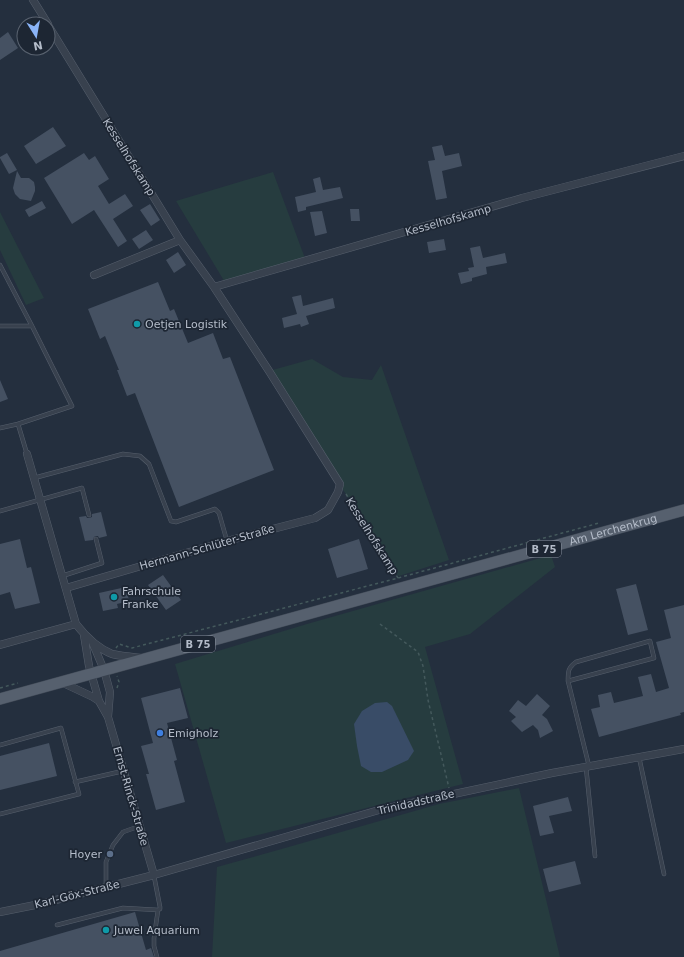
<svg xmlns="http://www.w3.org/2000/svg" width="684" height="957" font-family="'DejaVu Sans',sans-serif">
<rect width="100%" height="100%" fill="#242f3e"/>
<path fill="#263c3f" d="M273 172 306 261 226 284 176 201Z
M0 212 44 298 26 305 0 250Z
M312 359 343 377 372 380 381 365 449 560 399 576 395 573 269 371Z
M551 555 555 567 470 634 425 647 463 784 226 843 175 664 307 624Z
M519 788 560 957H212L217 867 278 850 439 804Z"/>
<path fill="#394c67" d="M387 702 392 706 414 751 408 760 382 772H371L361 766 357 746 354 724 362 711 375 703Z"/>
<path fill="#455162" d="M8 32 18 48 0 60V38Z
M53 127 66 146 36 164 24 146Z
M442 145 445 156 459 153 462 166 442 171 447 198 436 200 428 161 435 160 432 147Z
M7 153 17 170 9 174 0 158V157Z
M84 153 89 160 95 156 109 179 98 186 109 204 125 194 133 206 113 219 127 241 118 247 94 210 72 224 44 178Z
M17 171 21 178H29L34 182 35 187V191L31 201 20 199 15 194 13 188Z
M320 177 323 190 340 187 343 198 306 207V210L298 212 295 197 316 192 313 179Z
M42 201 46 208 29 217 25 210Z
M150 204 160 220 151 226 140 210Z
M350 209H359L360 221H351Z
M322 211 327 233 315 236 310 212Z
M146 230 153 240 139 249 132 239Z
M444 239 446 250 429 253 427 242Z
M480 246 483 258 505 253 507 263 486 267 487 274 472 278V281L461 284 458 273 469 271 468 268 474 267 470 248Z
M178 252 186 265 174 273 166 260Z
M158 282 170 311 174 309 188 343 213 333 223 359 230 357 274 470 179 507 135 393 127 396 117 370H119L105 336 100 339 88 309Z
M301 295 303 306 333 298 335 308 306 316 309 324 301 327 300 324 284 328 282 318 297 314 292 297Z
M0 380 8 399 0 402Z
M101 512 107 536 99 538 98 536H96L94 537 93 540 85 541 79 517 86 516 87 518H89L92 517V514Z
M20 539 27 568 31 567 40 603 15 609 10 592 0 595V544Z
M359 539 368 569 337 578 328 549Z
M163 575 181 600 166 610 148 585Z
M636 584 648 630 628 635 616 589Z
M126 587 129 601 117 604 118 608 103 611 99 593Z
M684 605V712L680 713 681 715 599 737 591 709 600 707 598 695 611 692 614 703 643 696 638 677 651 674 656 692 669 688 656 642 671 638 664 610Z
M180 688 188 718 167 723 177 760 174 761 185 802 156 810 146 774H149L141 746 153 743 141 698Z
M537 694 550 706 542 715 547 719 553 731 540 738 538 730 533 725 522 732 511 721 516 717 509 711 518 700 526 706Z
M49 743 57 776 0 790V756Z
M568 797 572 811 549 816 554 833 540 836 533 806Z
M575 861 581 884 549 892 543 869Z
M135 912 146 950 151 948 154 957H0V951Z"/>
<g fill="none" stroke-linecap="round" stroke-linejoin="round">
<defs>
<path id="service" d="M0 265 32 326 72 406 18 424
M0 326H32
M0 428 18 424 27 454
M34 478 123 454 140 456 149 464 171 521 176 522 215 509 219 513 227 541
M0 511 82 488 89 515
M62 576 102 563 96 539
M568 681 654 658 650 641 576 662C568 668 568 671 568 681L589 766
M0 745 61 728 79 794 0 814
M639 757 664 874
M586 767 595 856
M75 782 123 771
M106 887V862L113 845 123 832 140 826
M57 925 123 908 158 910 160 909V907L154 876
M157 957 154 946V938L158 910"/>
<path id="minor" d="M33 0 48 24
M48 25 180 240 214 287 269 371 340 484 338 492 328 510 315 518 227 541 66 588
M94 275 180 240
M214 287 522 198 684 156
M27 454 76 624C86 637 97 648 112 654 121 656 132 657 141 658
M84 635 89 666 99 701 108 717 154 875
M93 644 104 670 110 692 108 717
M0 645 76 624
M61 682 93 697 99 701
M0 912 40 904 154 875 379 810 552 773 684 749"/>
<g id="primary">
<path id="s1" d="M0 699 684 510"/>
</g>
</defs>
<use href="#service" stroke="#565f6c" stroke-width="4.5"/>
<use href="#minor" stroke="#565f6c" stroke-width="8"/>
<use href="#primary" stroke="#414a57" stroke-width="12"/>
<path stroke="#44595c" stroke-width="1.5" stroke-dasharray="3 3" stroke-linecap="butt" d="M346 494 398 578
M380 624 418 652 423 666 428 700 449 788
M116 648 119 644 132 648 398 578 599 523
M0 688 18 683
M117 688 119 682 117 676"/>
<use href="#service" stroke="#38414e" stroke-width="3.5"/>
<use href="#minor" stroke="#38414e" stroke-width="7"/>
<use href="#primary" stroke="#56606e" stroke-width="11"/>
</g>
<g fill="#0f9aa8" stroke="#1d2633" stroke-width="1.5">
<circle cx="137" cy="324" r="4"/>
<circle cx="114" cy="597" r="4"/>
<circle cx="106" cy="930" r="4"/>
</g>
<circle fill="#3f7fe0" stroke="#1d2633" stroke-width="1.5" cx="160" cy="733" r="4"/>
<circle fill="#5c6f8a" stroke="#1d2633" stroke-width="1.5" cx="110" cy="854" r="4"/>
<g text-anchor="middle" stroke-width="3.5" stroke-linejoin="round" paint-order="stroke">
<g fill="#1d2633" stroke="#878f9c" stroke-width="1">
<rect x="527" y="541" width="34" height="16" rx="3"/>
<rect x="181" y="636" width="34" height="16" rx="3"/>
</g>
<g font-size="10" font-weight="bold" fill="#b4bcc9">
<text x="544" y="553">B 75</text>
<text x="198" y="648">B 75</text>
</g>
<g font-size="11" fill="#b4bcc9" stroke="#1d2633">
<text transform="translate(129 157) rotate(58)" y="4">Kesselhofskamp</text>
<text transform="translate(448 220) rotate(-16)" y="4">Kesselhofskamp</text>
<text dy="4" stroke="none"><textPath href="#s1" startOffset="636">Am Lerchenkrug</textPath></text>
<text transform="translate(372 536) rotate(58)" y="4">Kesselhofskamp</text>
<text transform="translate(207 547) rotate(-16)" y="4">Hermann-Schlüter-Straße</text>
<text transform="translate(131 796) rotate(74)" y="4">Ernst-Rinck-Straße</text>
<text transform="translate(416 802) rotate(-13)" y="4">Trinidadstraße</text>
<text transform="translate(77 894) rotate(-14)" y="4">Karl-Göx-Straße</text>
</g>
<g font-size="11" fill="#b4bcc9" stroke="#1d2633" text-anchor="start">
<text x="145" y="328">Oetjen Logistik</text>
<text x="122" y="595">Fahrschule<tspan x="122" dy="13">Franke</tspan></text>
<text x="168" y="737">Emigholz</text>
<text x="102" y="858" text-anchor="end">Hoyer</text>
<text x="114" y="934">Juwel Aquarium</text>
</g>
</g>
<g transform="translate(36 36) rotate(169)"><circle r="19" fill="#1d2633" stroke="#59626f"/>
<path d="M0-3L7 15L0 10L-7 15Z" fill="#8ab4f8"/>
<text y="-6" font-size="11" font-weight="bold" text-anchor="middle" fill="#b4bcc9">N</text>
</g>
</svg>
